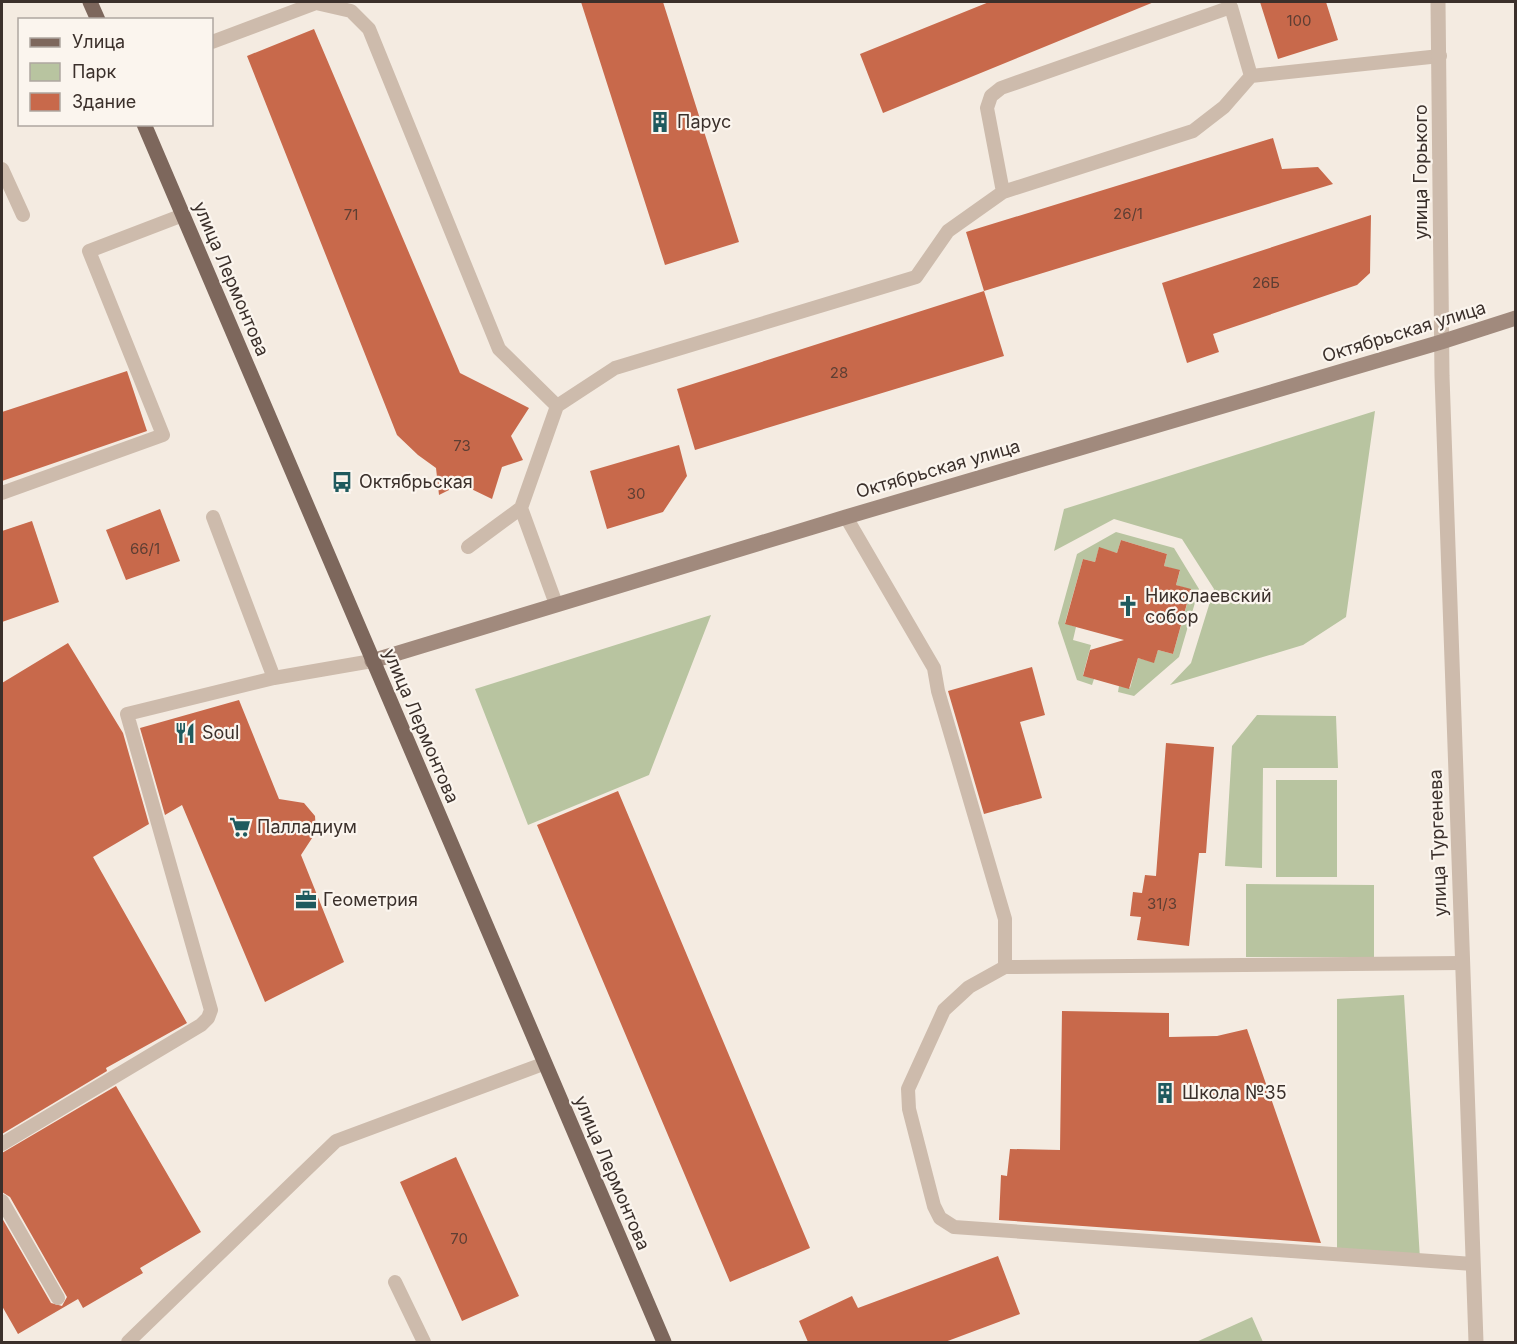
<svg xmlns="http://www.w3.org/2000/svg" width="1517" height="1344" font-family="Inter,sans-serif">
<rect width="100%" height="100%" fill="#f4ebe1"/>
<path fill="#b8c4a0" d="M1375 411 1346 617 1303 645 1170 685 1191 663 1214 589 1182 539 1114 519 1054 551 1064 509Z
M1116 532 1174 548 1199 589 1179 657 1134 696 1118 692 1119 686 1130 688 1138 658 1154 662 1158 650 1173 654 1191 590 1176 585 1180 571 1164 566 1167 554 1121 540 1117 553 1099 548 1095 562 1083 559 1065 623 1076 627 1073 640 1091 645 1083 675 1094 679 1092 685 1077 680 1058 623 1077 554Z
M711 615 649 775 528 825 475 689Z
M1257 715 1336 716 1338 768H1263L1262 868 1225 866 1232 746Z
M1276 780H1337V877H1276Z
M1246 884 1374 885V957H1246Z
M1404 995 1420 1259 1337 1252V999Z
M1252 1317 1263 1342H1196Z"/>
<path fill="#c8694b" d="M581 2H663L739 242 665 265Z
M989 2H1154L883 113 860 54Z
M1260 2H1326L1338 40 1278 59Z
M314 29 460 373 529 408 511 436 523 460 502 467 492 499 461 484 439 495 436 468 418 455 397 435 247 56Z
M1273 138 1282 169 1318 167 1333 184 984 291 966 232Z
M1371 215 1370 273 1357 285 1213 334 1219 352 1187 363 1162 283Z
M984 291 1004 356 695 450 677 389Z
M127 371 147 431 2 481V412Z
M679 445 687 476 663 512 607 529 590 471Z
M160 509 180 561 126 580 106 530Z
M32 521 59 602 2 622V531Z
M1121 540 1167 554 1164 566 1180 570 1176 585 1191 589 1173 654 1158 650 1154 663 1138 658 1129 689 1083 676 1090 650 1124 640 1065 624 1083 559 1095 562 1099 547 1117 553Z
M68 643 123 733 149 824 93 857 187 1023 106 1068 107 1071 2 1134V683Z
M1032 667 1045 715 1020 722 1042 798 984 814 948 691Z
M239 700 279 799 304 803 315 816 316 832 301 855 344 962 265 1002 182 805 165 815 140 728Z
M1166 743 1214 747 1206 853H1199L1189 946 1137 940 1141 917 1130 916 1133 892 1142 893 1145 875 1156 876Z
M618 791 810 1248 730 1282 537 825Z
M1062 1011 1169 1013V1037L1217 1036 1247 1029 1321 1243 999 1220 1001 1175 1007 1176 1010 1149 1060 1150Z
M116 1086 201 1232 140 1268 143 1273 83 1308 78 1299 18 1334 2 1306V1218L51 1303 62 1306 67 1297 10 1197 2 1192V1153Z
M456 1157 519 1296 462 1321 400 1182Z
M998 1256 1020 1314 945 1342H808L799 1321 852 1296 858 1308Z"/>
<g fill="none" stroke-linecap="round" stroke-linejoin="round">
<path stroke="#cdbbac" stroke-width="14" d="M212 42 316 3 351 11 369 29 499 349 557 406 521 508 556 604
M2 169 23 215
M1003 192 1193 131 1224 107 1251 76
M557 406 615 368 916 277 948 231 1003 192 987 108 991 96 1001 88 1231 7 1251 76 1440 56
M2 493 163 435 89 251 183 215
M213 517 274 678
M846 517 934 668 938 691 1005 919V967
M468 547 521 508
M1461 963 1005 967 969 987 944 1010 908 1089 909 1109 934 1206 940 1218 954 1227 1473 1264
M2 1144 201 1025 208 1018 211 1010 127 714 274 678 372 661
M2 1201 58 1298
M395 1282 424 1342
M128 1342 336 1141 543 1064"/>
<path stroke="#cdbbac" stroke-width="15" d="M1438 2 1442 376 1476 1342"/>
<path stroke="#a18a7d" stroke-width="15" d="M372 661 846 517 1441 342 1516 318"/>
<path stroke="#7d675c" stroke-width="15" d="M90 2 98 20
M144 124 664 1342"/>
</g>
<defs>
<symbol id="building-bare" viewBox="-9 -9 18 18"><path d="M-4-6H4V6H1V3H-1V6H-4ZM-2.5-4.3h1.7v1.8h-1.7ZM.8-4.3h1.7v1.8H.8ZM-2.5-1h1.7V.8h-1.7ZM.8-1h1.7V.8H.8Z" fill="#1f5a5e" stroke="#fbf5ee" stroke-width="2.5" paint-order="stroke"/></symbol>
<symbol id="bus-bare" viewBox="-9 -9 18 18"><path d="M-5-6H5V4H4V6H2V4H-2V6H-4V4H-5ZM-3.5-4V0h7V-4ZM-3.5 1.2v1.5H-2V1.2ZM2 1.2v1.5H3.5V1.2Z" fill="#1f5a5e" stroke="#fbf5ee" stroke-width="2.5" paint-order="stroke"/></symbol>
<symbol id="church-bare" viewBox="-9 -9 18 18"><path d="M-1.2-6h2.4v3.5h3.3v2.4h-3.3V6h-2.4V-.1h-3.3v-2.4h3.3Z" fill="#1f5a5e" stroke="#fbf5ee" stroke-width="2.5" paint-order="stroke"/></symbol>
<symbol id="restaurant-bare" viewBox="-9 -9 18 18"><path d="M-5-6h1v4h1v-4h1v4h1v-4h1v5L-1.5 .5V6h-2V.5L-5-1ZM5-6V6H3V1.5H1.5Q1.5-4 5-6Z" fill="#1f5a5e" stroke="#fbf5ee" stroke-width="2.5" paint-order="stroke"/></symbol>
<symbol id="supermarket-bare" viewBox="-9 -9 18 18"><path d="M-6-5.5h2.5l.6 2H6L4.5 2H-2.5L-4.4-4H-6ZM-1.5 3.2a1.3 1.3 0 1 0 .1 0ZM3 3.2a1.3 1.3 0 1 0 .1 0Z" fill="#1f5a5e" stroke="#fbf5ee" stroke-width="2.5" paint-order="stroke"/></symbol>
<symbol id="office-bare" viewBox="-9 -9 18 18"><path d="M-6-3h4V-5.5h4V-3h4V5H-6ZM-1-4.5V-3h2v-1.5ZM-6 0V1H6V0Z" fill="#1f5a5e" stroke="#fbf5ee" stroke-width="2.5" paint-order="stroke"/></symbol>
</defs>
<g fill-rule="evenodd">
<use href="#building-bare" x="645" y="107" width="30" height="30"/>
<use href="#bus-bare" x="327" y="467" width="30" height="30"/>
<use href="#church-bare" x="1113" y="591" width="30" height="30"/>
<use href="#restaurant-bare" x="170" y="718" width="30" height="30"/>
<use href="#supermarket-bare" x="225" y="812" width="30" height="30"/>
<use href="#office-bare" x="291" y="885" width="30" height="30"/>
<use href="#building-bare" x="1150" y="1078" width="30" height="30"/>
</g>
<g text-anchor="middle" stroke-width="4.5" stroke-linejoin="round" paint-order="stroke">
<g font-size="15" fill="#5e3e33">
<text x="1299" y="26">100</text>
<text x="1128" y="219">26/1</text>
<text x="351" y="220">71</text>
<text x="1266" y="288">26Б</text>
<text x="839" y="378">28</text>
<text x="462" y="451">73</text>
<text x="636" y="499">30</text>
<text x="145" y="554">66/1</text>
<text x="1162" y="909">31/3</text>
<text x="459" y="1244">70</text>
</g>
<g font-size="18" fill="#3b302b" stroke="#fbf5ee" text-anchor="start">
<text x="677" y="128">Парус</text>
<text x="359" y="488">Октябрьская</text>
<text x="1145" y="602">Николаевский<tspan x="1145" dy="21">собор</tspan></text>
<text x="202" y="739">Soul</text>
<text x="257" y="833">Палладиум</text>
<text x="323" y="906">Геометрия</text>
<text x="1182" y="1099">Школа №35</text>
</g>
<g font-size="18" fill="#3b302b" stroke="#fbf5ee">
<text transform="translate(1421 172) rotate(-90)" y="6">улица Горького</text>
<text transform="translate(231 279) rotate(67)" y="6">улица Лермонтова</text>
<text transform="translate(1404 332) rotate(-17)" y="6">Октябрьская улица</text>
<text transform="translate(938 469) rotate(-16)" y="6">Октябрьская улица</text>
<text transform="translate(421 726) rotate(67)" y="6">улица Лермонтова</text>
<text transform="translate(1438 843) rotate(-92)" y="6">улица Тургенева</text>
<text transform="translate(612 1173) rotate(67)" y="6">улица Лермонтова</text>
</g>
</g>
<rect width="1517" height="1344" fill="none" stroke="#3b302b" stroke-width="6"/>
<rect x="18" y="18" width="195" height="108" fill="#fbf5ee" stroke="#aea6a0" stroke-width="1.5"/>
<rect x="30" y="38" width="30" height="9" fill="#7d675c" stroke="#aea6a0" stroke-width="1.5"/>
<text x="72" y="48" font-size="18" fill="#3b302b">Улица</text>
<rect x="30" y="63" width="30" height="18" fill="#b8c4a0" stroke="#aea6a0" stroke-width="1.5"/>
<text x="72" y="78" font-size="18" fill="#3b302b">Парк</text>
<rect x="30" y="93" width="30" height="18" fill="#c8694b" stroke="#aea6a0" stroke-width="1.5"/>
<text x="72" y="108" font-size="18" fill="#3b302b">Здание</text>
</svg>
